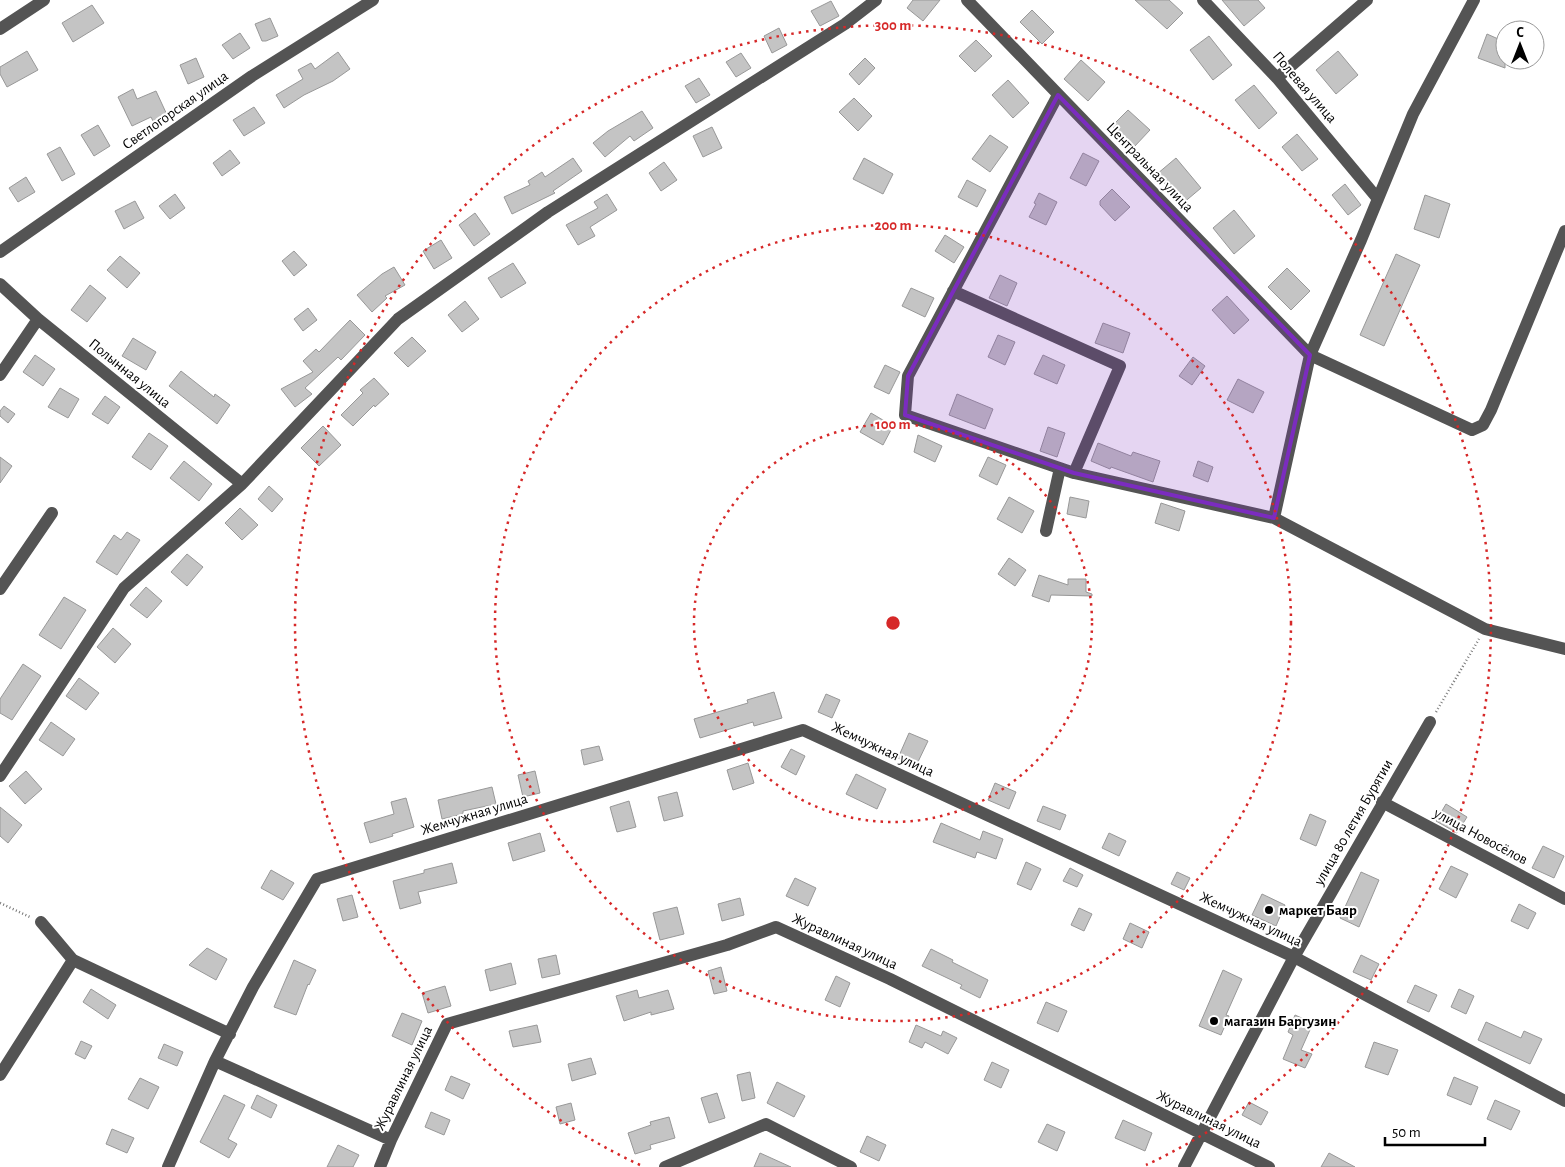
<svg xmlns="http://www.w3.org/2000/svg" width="1565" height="1167" font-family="'Alegreya Sans',sans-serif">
<rect width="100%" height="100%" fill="#fff"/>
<path fill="#c4c4c4" stroke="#989898" d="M913 0H940L923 21 907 8Z
M1135 0H1169L1183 13 1167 29Z
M1222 0H1258L1265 8 1244 26Z
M831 1 839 16 820 26 811 11Z
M92 5 104 23 73 42 62 23Z
M1032 10 1054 32 1042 44 1020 22Z
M270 18 278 36 266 41H262L255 24Z
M779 28 787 45 772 53 764 36Z
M240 33 250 48 233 59 222 45Z
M1487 34 1505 42V68L1478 58Z
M1209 36 1232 65 1213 80 1190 50Z
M976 40 992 56 975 72 959 56Z
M27 51 38 70 7 87 0 74V67Z
M1338 51 1358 75 1336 94 1316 70Z
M338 52 350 69 333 81 304 95 284 108 276 95 303 79 298 70 311 63 315 69Z
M741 53 751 68 736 77 726 62Z
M196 58 204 77 188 84 180 65Z
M865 58 875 68 859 85 849 74Z
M1081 60 1105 82 1088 101 1064 79Z
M699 78 710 95 696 103 685 86Z
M1008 80 1029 103 1013 118 992 95Z
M1254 85 1277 113 1259 129 1235 100Z
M133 89 137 99 156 91 168 117 154 123 151 117 132 126 118 97Z
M854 98 872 116 858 131 839 112Z
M254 107 265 123 244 136 233 120Z
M1128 110 1150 130 1134 147 1112 126Z
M642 111 653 128 634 141 630 136 605 157 593 143 608 131Z
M98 125 110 146 94 156 81 135Z
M712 127 722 148 703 157 693 136Z
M1297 134 1318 159 1302 171 1282 147Z
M990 135 1008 147 990 172 972 159Z
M60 147 75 174 62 181 47 154Z
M230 150 240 163 222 176 213 163Z
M1083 153 1099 161 1086 186 1070 178Z
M573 158 582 171 553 191 555 193 512 214 504 197 530 185 528 181 542 172 545 177Z
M864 158 893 174 883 194 853 179Z
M1176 158 1201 188 1182 204 1157 174Z
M664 162 677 180 661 191 649 173Z
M26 177 35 192 18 202 9 188Z
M967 180 986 190 977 207 958 197Z
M1345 184 1361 205 1348 215 1332 195Z
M1112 189 1130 207 1115 221 1100 205V201Z
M1039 193 1057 202 1046 225 1029 217 1036 204 1034 203Z
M175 194 185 208 170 219 159 206Z
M607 194 617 210 590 227 595 236 578 245 566 225 598 208 594 202Z
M1425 195 1450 204 1439 238 1414 229Z
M135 201 144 218 124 229 115 211Z
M1234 210 1255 236 1234 254 1213 228Z
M475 213 490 234 474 246 459 225Z
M945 235 964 247 954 263 935 251Z
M441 240 452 258 434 269 423 251Z
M294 251 307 265 294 276 282 261Z
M1396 254 1420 265 1384 346 1360 335Z
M120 256 140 273 127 288 107 270Z
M513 263 526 283 501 298 488 278Z
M394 267 405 285 385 296 387 298 372 312 357 295 382 274Z
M1287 268 1310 291 1291 310 1268 287Z
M1000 275 1017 283 1007 306 989 298Z
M90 285 106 298 87 322 71 310Z
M911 288 934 298 925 317 902 306Z
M1227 296 1249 320 1234 334 1212 310Z
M465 301 479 319 462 332 448 315Z
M308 308 317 320 303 331 294 319Z
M350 320 365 335 341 360 338 357 305 388 312 394 295 407 281 389 313 372 303 361 316 349 319 352Z
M1103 323 1130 333 1123 353 1095 343Z
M998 335 1015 342 1005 365 988 357Z
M412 337 426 351 408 367 394 353Z
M133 338 156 352 146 370 122 356Z
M35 355 55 369 43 386 23 372Z
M1043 355 1065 365 1057 384 1034 374Z
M1193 357 1205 366 1192 385 1179 376Z
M885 365 900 372 889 394 874 387Z
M181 371 214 397 215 394 230 405 217 424 169 386Z
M374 378 389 394 375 407 374 405 353 426 341 415 363 393 360 390Z
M1238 379 1264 392 1253 413 1227 400Z
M60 388 79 399 68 418 48 407Z
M957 394 993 409 985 429 949 415Z
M105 396 120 407 108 424 92 414Z
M4 406 15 414 8 423 0 416V411Z
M871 413 893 426 883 445 860 432Z
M323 426 341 445 319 466 301 448Z
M1048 427 1065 433 1057 457 1040 451Z
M149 433 168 446 151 470 132 457Z
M918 435 942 446 935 462 914 452Z
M1098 443 1131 456 1133 452 1160 461 1153 482 1111 467 1110 469 1091 461Z
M0 457 12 466 0 483Z
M988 457 1006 465 997 485 979 476Z
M184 461 212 484 199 501 170 478Z
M1198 461 1213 467 1208 482 1193 476Z
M269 486 283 499 272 512 258 499Z
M1009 497 1034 511 1022 533 997 519Z
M1070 497 1089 501 1086 518 1067 514Z
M1161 503 1185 511 1179 531 1155 523Z
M240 508 258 525 242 540 225 523Z
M127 532 140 540 117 575 96 562 114 535 121 540Z
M187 554 203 567 187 586 171 572Z
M1009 558 1026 570 1015 586 998 574Z
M1039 575 1068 585V579H1086V592L1092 594V596L1051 595 1049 602 1032 596Z
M146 587 162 601 147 618 130 605Z
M64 597 86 610 61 649 39 635Z
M113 628 131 644 115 663 97 647Z
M23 664 41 676 12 720 0 713V699Z
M79 678 99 693 86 710 66 696Z
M774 692 782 718 754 726 753 722 700 738 694 719 748 703 747 700Z
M826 694 840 700 832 718 818 712Z
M51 722 75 739 63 756 39 740Z
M909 733 928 741 916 766 898 758Z
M599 746 603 760 584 765 581 750Z
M791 749 805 756 796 775 781 767Z
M748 763 754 783 733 790 727 770Z
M26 771 42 789 25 804 9 786Z
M535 771 540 793 523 797 518 775Z
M856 774 886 789 877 809 846 794Z
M995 783 1016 792 1009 809 988 800Z
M492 787 496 804 463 811V814L442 819 438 800Z
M677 792 683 816 664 821 658 797Z
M406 798 414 827 392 834 393 836 370 843 364 823 394 814 391 802Z
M629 801 636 827 617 832 610 807Z
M1446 804 1467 817 1457 833 1436 821Z
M1043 806 1066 815 1060 830 1037 821Z
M0 807 22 825 8 843 0 836Z
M1310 814 1326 821 1316 846 1300 839Z
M941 823 980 840 983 831 1003 839 996 859 977 852 975 858 933 842Z
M540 833 545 851 513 861 508 843Z
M1109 833 1126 841 1119 856 1102 848Z
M1543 846 1564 856 1554 878 1532 868Z
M1026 862 1041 869 1031 890 1017 884Z
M452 863 457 883 418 892 421 903 400 909 393 881 424 873V870Z
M1451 866 1468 874 1456 898 1439 889Z
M1070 868 1083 875 1077 887 1063 881Z
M271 870 294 883 283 900 261 888Z
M1177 872 1190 878 1184 890 1171 884Z
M1361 872 1379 880 1359 927 1340 918Z
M795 878 816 888 808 906 786 896Z
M1262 894 1285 905 1276 926 1252 915Z
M352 895 358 917 343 921 337 899Z
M740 898 744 915 722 921 718 904Z
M1519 904 1536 913 1528 929 1511 921Z
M677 907 684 934 660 940 653 913Z
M1079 908 1092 914 1084 931 1071 925Z
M1130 923 1149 932 1142 948 1123 939Z
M207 948 227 959 216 980 189 965Z
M931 949 953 960 952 962 988 980 980 998 960 988 962 985 922 966Z
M556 955 560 974 542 978 538 959Z
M1361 955 1379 964 1371 980 1353 972Z
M294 960 316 970 309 985 308 984 296 1015 274 1007Z
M511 963 516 984 490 991 485 970Z
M721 967 727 991 714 994 708 971Z
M1223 970 1242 979 1226 1015 1229 1016 1221 1035 1199 1026Z
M836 976 850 983 840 1007 825 1000Z
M1415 985 1437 995 1429 1012 1407 1002Z
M445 986 451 1006 428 1013 422 993Z
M91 989 116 1005 108 1019 83 1002Z
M1459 989 1474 996 1466 1014 1451 1007Z
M637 990 639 998 668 990 674 1009 651 1015V1012L624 1021 616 996Z
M1046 1002 1067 1011 1058 1032 1037 1023Z
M402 1013 422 1021 412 1045 392 1036Z
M1295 1015 1313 1023 1301 1050 1312 1054 1305 1068 1283 1059 1293 1035 1288 1032Z
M1486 1022 1521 1038 1524 1031 1542 1039 1530 1064 1478 1040Z
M537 1025 541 1042 513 1047 509 1031Z
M916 1025 941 1036 943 1031 957 1038 948 1054 925 1042 922 1048 909 1042Z
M81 1041 92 1046 85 1059 75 1054Z
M1374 1042 1398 1050 1388 1075 1365 1067Z
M164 1044 183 1052 177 1066 158 1058Z
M591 1058 596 1074 572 1081 568 1064Z
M992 1062 1009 1070 1001 1088 984 1080Z
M750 1072 755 1098 742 1101 737 1075Z
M451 1076 470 1084 463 1099 445 1090Z
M1454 1077 1478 1087 1471 1105 1447 1095Z
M140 1078 159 1087 148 1109 128 1099Z
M777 1082 805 1096 794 1117 767 1103Z
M717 1093 725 1118 709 1123 701 1098Z
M224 1095 245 1105 228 1139 237 1144 229 1158 200 1142Z
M257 1095 277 1105 271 1118 251 1108Z
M1495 1100 1520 1111 1511 1130 1487 1119Z
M1249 1102 1268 1112 1261 1125 1242 1115Z
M571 1103 575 1120 560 1124 556 1107Z
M431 1112 450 1120 444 1135 425 1127Z
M669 1117 675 1138 650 1145 651 1149 635 1154 628 1133 651 1125 650 1122Z
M1123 1120 1152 1133 1145 1151 1115 1138Z
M1047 1124 1065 1132 1057 1151 1038 1142Z
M112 1129 134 1138 127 1153 106 1144Z
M867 1136 886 1145 879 1161 860 1152Z
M338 1145 359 1155 353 1167H327Z
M760 1153 791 1167H754Z
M1329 1153 1355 1167H1321Z"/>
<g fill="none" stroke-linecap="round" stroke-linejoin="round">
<path stroke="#767676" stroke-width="2.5" stroke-dasharray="1 2.5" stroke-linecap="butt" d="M1436 712 1479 639
M0 903 30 917"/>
<path stroke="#545454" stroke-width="12" d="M967 0 1310 355 1472 430 1483 425 1491 410 1565 231
M1203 0 1277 78 1378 199
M0 29 44 0
M1277 78 1367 0
M1058 95 908 376 905 415 1074 473 1274 518 1485 629 1565 649
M0 252 252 76 373 0
M0 284 38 319 242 484
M953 291 1120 366 1074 473
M0 375 38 319
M1274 518 1310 355 1361 240 1413 114 1474 0
M1046 531 1060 468
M0 589 52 513
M0 776 124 588 242 484 398 319 548 212 845 24 876 0
M1382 802 1565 899
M41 922 73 960
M215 1061 391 1140
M0 1075 73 960 230 1034
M168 1167 215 1061 253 987 317 879 803 730 1294 957 1565 1101
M380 1167 391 1140 447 1024 727 945 776 927 890 979 1269 1167
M665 1167 766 1124 851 1167
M1184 1167 1294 957 1430 722"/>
</g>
<path fill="#7b2cbf" fill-opacity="0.2" stroke="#7b2cbf" stroke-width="4" stroke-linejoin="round" d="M1058 95 1310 355 1274 518 1074 473 905 415 908 376Z"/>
<g fill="none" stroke="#d62828" stroke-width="2.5" stroke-dasharray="2.5 5">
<circle cx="893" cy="623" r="199"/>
<circle cx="893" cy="623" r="398"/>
<path d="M640 1165A598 598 0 1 1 1146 1165"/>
</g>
<g fill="#000" stroke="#fff" stroke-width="2">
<circle cx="1269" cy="910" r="5"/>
<circle cx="1214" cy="1021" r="5"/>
</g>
<g text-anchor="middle" stroke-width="4" stroke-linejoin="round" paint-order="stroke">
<g font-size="15" fill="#000" stroke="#fff">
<text transform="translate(1305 87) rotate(49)" y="5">Полевая улица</text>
<text transform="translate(175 110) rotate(-35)" y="5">Светлогорская улица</text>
<text transform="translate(1150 167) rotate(46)" y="5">Центральная улица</text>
<text transform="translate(130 373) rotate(39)" y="5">Полынная улица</text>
<text transform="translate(883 749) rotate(25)" y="5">Жемчужная улица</text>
<text transform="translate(474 814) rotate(-17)" y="5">Жемчужная улица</text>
<text transform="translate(1353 822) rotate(-60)" y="5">улица 80 летия Бурятии</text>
<text transform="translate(1481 836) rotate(28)" y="5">улица Новосёлов</text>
<text transform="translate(1251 919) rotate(25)" y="5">Жемчужная улица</text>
<text transform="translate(845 941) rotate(25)" y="5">Журавлиная улица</text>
<text transform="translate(403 1078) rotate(-64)" y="5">Журавлиная улица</text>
<text transform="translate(1209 1119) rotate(26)" y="5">Журавлиная улица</text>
</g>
<g font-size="15" font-weight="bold" fill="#000" stroke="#fff" text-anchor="start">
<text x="1279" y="915">маркет Баяр</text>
<text x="1224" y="1026">магазин Баргузин</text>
</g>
</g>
<circle cx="893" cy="623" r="8" fill="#d62828" stroke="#fff" stroke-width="2.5"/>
<g font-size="15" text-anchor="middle" font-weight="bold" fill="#d62828" stroke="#fff" stroke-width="4" stroke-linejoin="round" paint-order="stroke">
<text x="893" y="30">300 m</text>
<text x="893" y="230">200 m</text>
<text x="893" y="429">100 m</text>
</g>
<g transform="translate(1520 45)"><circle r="24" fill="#ffffff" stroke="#999999"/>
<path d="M0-4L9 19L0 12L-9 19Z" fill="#000000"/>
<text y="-8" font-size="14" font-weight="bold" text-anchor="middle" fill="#000000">С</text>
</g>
<path d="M1385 1137v8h100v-8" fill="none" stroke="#000000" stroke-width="2.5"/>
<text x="1392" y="1137" font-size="15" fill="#000000" stroke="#ffffff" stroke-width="4" paint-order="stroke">50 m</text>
</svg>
